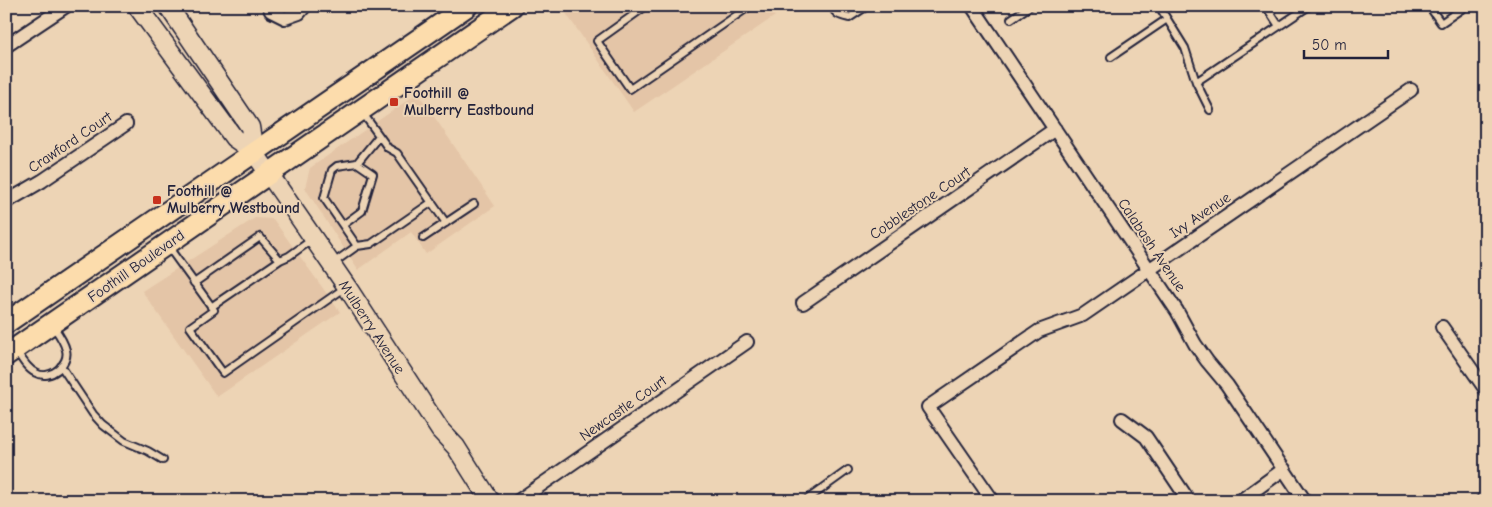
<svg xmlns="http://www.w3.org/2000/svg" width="1492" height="507" font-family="'Comic Neue',sans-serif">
<rect width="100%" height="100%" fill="#edd4b5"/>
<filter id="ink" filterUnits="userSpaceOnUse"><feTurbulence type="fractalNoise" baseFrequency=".02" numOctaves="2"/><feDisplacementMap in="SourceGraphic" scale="10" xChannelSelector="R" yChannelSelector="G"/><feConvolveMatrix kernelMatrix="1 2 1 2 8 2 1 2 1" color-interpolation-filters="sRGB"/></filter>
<g filter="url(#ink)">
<path fill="#e4c5a7" d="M561 6H768L775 16 634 112Z
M418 93 495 206 426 254 411 232 358 270 305 188 310 168Z
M255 218 273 219 340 312 217 397 142 291Z"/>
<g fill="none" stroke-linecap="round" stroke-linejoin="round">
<defs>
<path id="lane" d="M646 6 597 41 630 89 750 6
M832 6C835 15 841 16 849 18L867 6
M1159 6 1185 48 1196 82 1210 110
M1266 6 1279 26
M1429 6 1441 23 1466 6
M1011 19 1030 6
M1111 57 1167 19
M1196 82 1309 6
M362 112 388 148 397 153 446 223
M343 225 362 211 373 174 357 163
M423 238 474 204
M167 245 214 310 190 327 223 373 346 287
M357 246 371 244 432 202
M280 260 289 256 313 239
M332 264 357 246 324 198 332 170 337 166 357 163 379 136
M194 283 260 237 280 260 211 307
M16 350C21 358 27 369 36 373 50 381 70 364 66 350 64 341 58 333 53 326
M61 366 93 414 103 425 124 441 148 451 163 460
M805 501 848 470"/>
<path id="street" d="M269 6 271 11 285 18 299 13 305 6
M972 6 1177 311 1195 344 1207 361 1227 385 1305 501
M6 46 66 6
M6 202 42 181 126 124
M803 303 1055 129
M1442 327 1486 390
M1122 419 1146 437 1189 501
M518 501 747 342
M993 501 928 407 1039 331 1083 315 1411 90
M1240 501 1284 469
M1482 501 1486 498"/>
<path id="secondary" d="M137 6 234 138 254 152 347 287 440 430 456 447 490 501
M168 6 250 127 254 152"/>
<path id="primary" d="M6 323 467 6
M6 355 512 6"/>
</defs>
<use href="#lane" stroke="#22223b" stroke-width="10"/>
<use href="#street" stroke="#22223b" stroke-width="16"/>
<use href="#secondary" stroke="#22223b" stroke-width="21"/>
<use href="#primary" stroke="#22223b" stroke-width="24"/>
<use href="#lane" stroke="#edd4b5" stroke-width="6"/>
<use href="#street" stroke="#edd4b5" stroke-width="12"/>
<use href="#secondary" stroke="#edd4b5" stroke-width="18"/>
<use href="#primary" stroke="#fcdcac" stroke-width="20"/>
</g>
</g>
<g fill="#c8321e" stroke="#edd4b5" stroke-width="2">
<rect x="389" y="97" width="10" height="10" rx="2.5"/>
<rect x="152" y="195" width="10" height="10" rx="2.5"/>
</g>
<g text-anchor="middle" stroke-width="4" stroke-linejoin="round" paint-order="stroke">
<g font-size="15" font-weight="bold" fill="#22223b" stroke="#edd4b5" text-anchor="start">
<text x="404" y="98">Foothill @<tspan x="404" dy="17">Mulberry Eastbound</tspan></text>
<text x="167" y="196">Foothill @<tspan x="167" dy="17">Mulberry Westbound</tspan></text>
</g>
<g font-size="15" fill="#22223b" stroke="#edd4b5">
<text transform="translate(70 142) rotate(-34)" y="5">Crawford Court</text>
<text transform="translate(920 203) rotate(-34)" y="5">Cobblestone Court</text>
<text transform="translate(1200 215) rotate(-34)" y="5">Ivy Avenue</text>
<text transform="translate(1152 245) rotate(56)" y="5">Calabash Avenue</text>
<text transform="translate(136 266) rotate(-35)" y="5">Foothill Boulevard</text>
<text transform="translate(372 327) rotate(57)" y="5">Mulberry Avenue</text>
<text transform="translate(623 408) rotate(-35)" y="5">Newcastle Court</text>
</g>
</g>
<rect width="1492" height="507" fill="none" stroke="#edd4b5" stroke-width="25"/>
<rect x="12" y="12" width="1467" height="482" fill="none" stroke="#22223b" stroke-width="2" filter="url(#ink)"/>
<path d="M1304 50v8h84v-8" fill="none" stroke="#22223b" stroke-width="2.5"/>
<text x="1312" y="50" font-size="15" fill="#22223b" stroke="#edd4b5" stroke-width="4" paint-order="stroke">50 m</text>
</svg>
